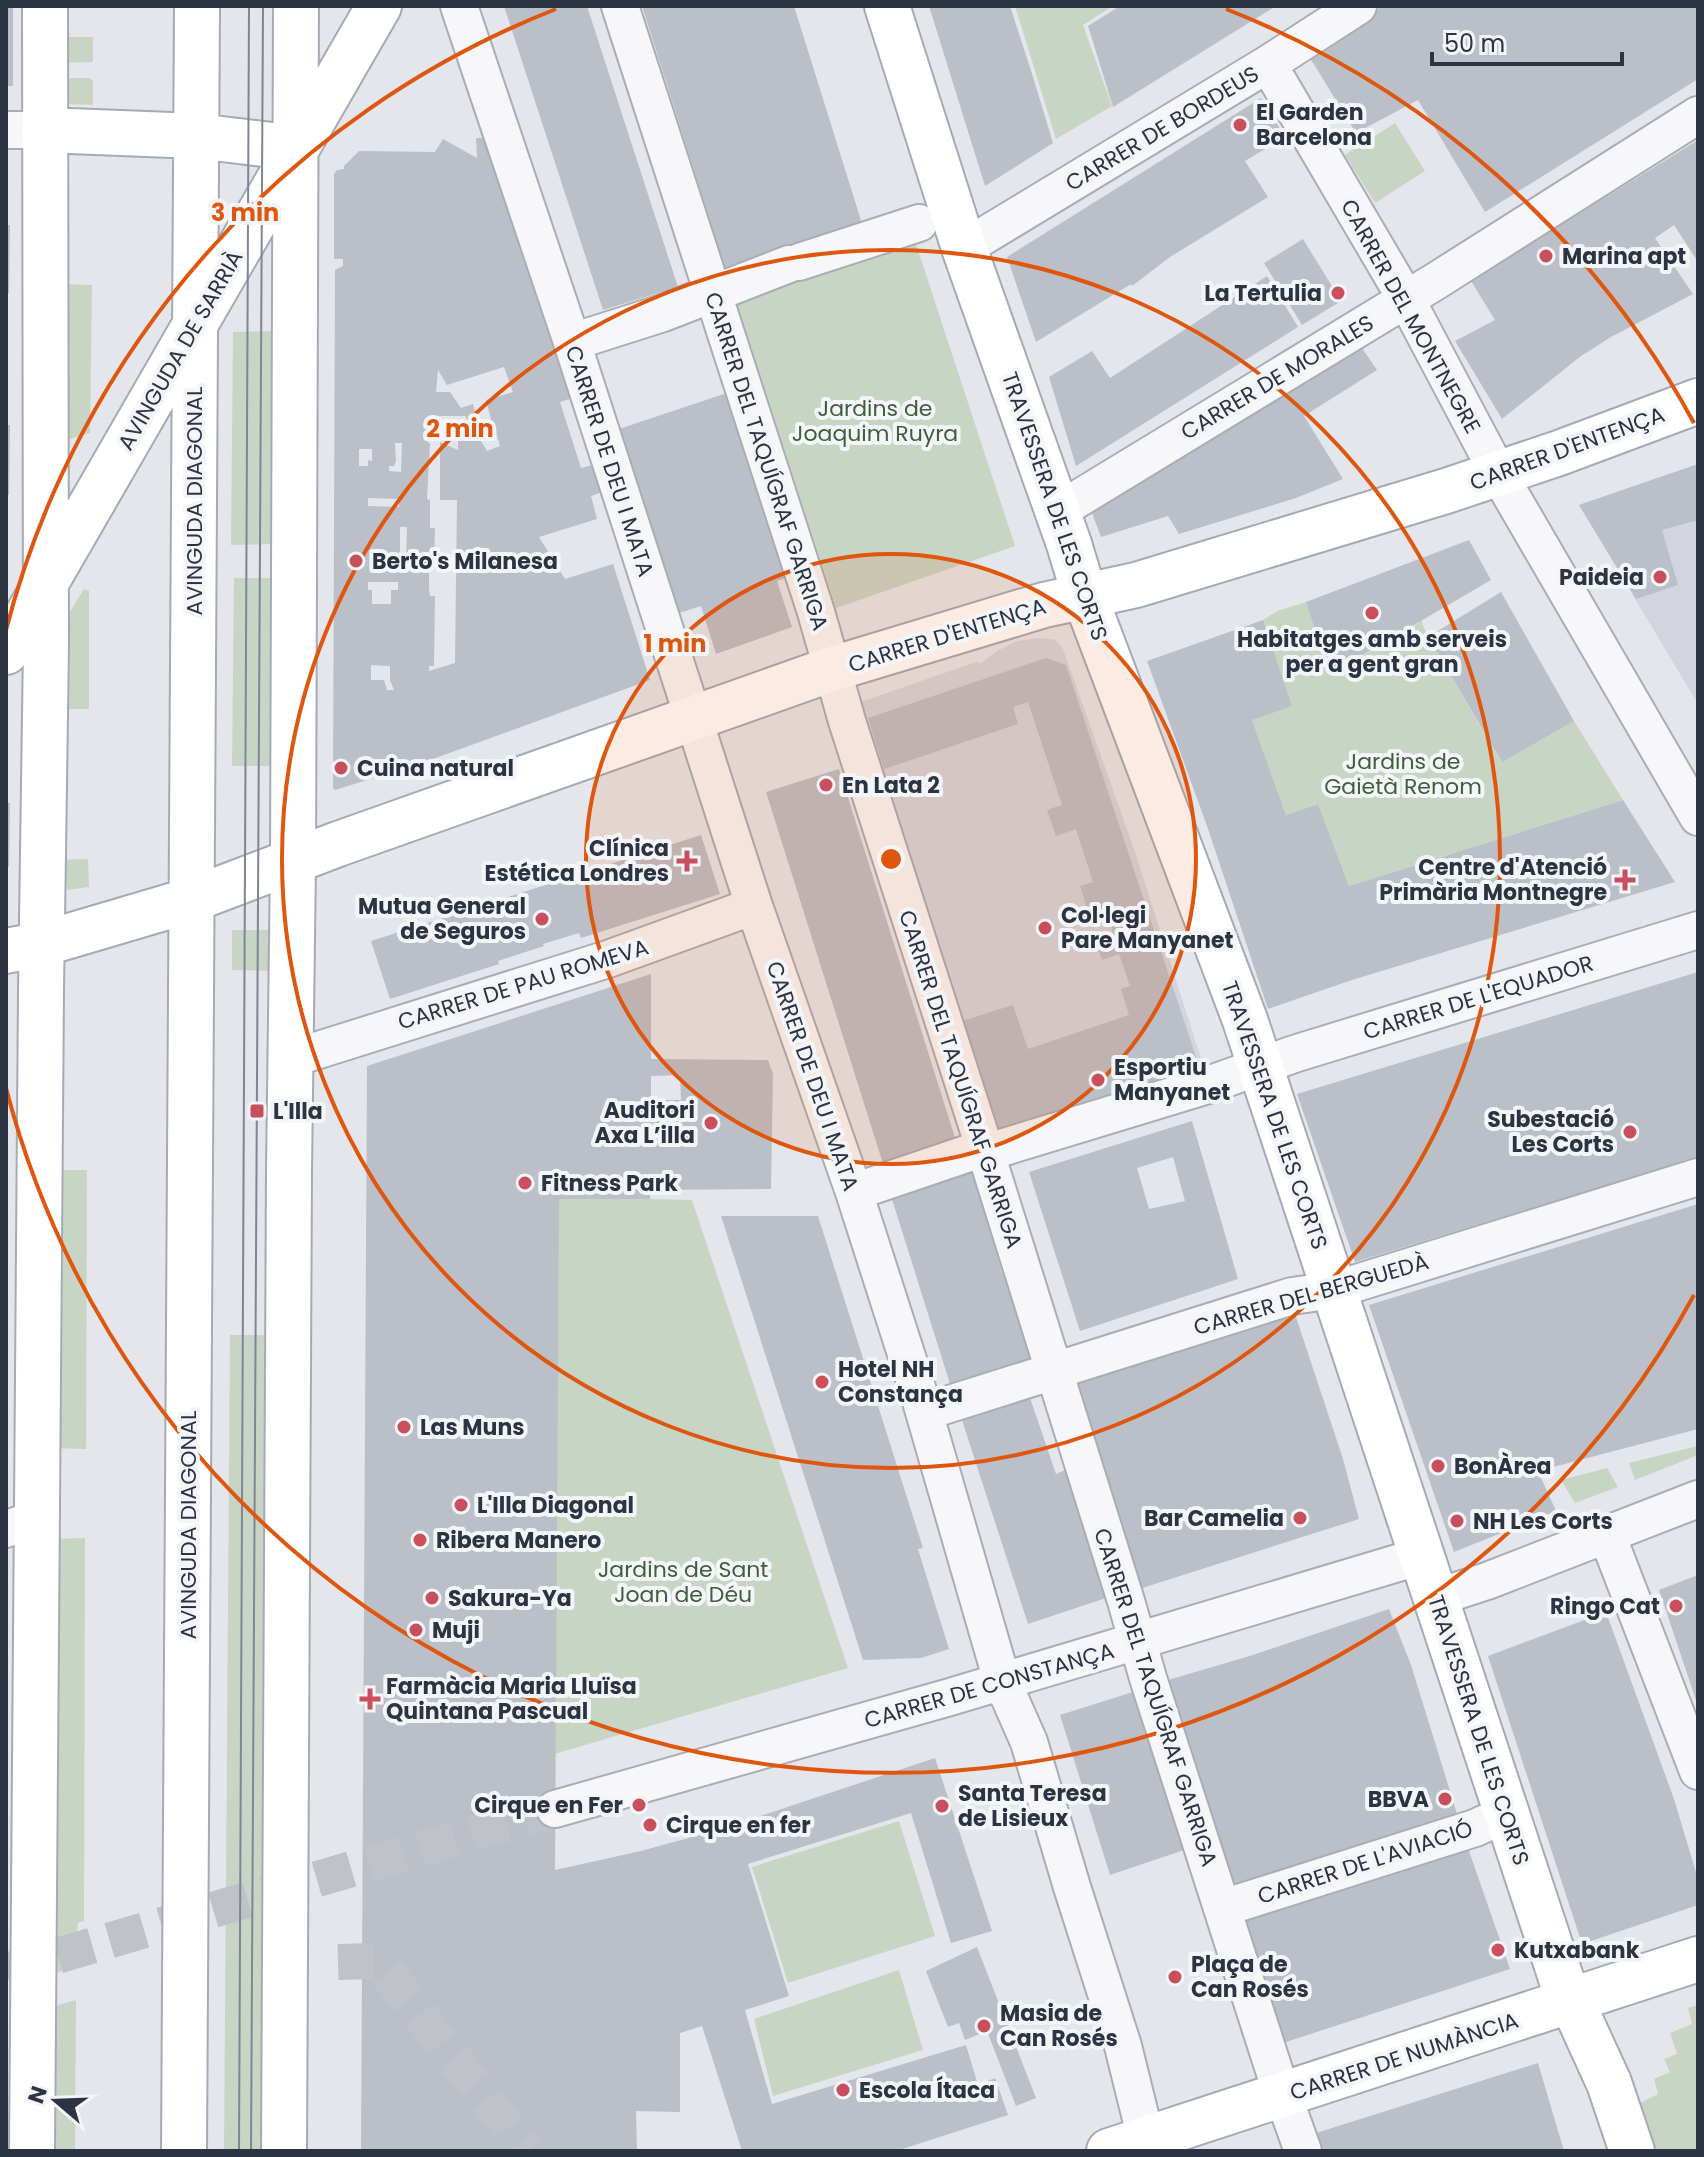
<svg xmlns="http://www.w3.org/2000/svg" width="1704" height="2157" font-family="Poppins,sans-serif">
<rect width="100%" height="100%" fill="#e4e6eb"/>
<path fill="#d2d5dd" d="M1698 464V704L1579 505Z
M1039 638 1056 640 1063 649 1135 852 1205 1071 997 1138 861 702 976 662 981 663 997 651 1017 641Z"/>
<path fill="#c8d5c5" d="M1015 6H1113L1083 25 1112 106 1056 139Z
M59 37H93V62L59 63Z
M59 78H90L93 81V105L62 104Z
M1395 123 1425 171 1375 203 1345 155Z
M914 238 1015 546 836 608 734 295Z
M58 284 92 285 90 433 57 443Z
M274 331 273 544 231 545 233 332Z
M234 578H272L271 766H232Z
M84 589 89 591V709H54L55 636Z
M1306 602 1331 674 1419 623V616L1428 637 1501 761 1574 721 1623 800 1349 886 1318 804 1286 815 1252 720 1263 620 1277 611Z
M88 859 89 887 67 890 66 883 52 881V860Z
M232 930H275L274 971 232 970Z
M51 1170H87L86 1449 51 1448Z
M558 1197 692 1200 848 1668 551 1755Z
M230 1335H273L267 2151H224Z
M1698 1446V1455L1635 1480 1629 1463Z
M1607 1468 1618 1487 1575 1503 1561 1480Z
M85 1538 84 1921 78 1923 74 1967 47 1976 50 1539Z
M899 1821 935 1936 788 1983 752 1867Z
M899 1970 923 2050 773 2096 754 2019Z
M76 2000 75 2151H45L47 2008Z
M1698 2005V2151H1655L1638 2104 1658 2094 1654 2079 1670 2072 1664 2059 1677 2054 1670 2033 1692 2024 1688 2008Z"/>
<path fill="#bbbfc8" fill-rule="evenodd" d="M6 6H13V86H6Z
M504 6H587L678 287 603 310Z
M642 6H794L864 230 727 274Z
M929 6H1010L1033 77 1053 143 985 186Z
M1120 6H1276L1113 107 1088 26Z
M1383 6H1698V79L1485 212 1418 100 1356 133 1307 53Z
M1261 98 1285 137 1245 161 1268 197 1170 257 1132 286 1131 284 1036 342 1007 257Z
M476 138H484L574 398 560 402 581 468 596 464 605 491 591 496 597 519 539 537 565 579 613 564 650 680 419 764 335 790 333 788 335 270 343 266V259H334V174L337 170 344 169V166L359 151 435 152 443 139 477 158ZM504 367 513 392 486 400 491 419 479 424 473 404 461 408 450 392H436L438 370 447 385ZM428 416H465L474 429 493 423 500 446 487 451 477 434H458V450L440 442V500H457L455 663 429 671V666H434L435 596H430L429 590V561H434L435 528H430V500L427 499 430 443H428ZM395 443H402L401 472 389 471V466H394L396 461ZM359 449H372V461L368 460V466H359ZM368 498 399 499V507L368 506ZM400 527H407L406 563H400ZM368 582H398V590H391V604H372V590H368ZM371 665 390 666V680L394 690H387L384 680H371Z
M1698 140V262L1674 225 1655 238 1693 294 1611 337 1581 356 1502 419 1455 341 1495 320 1471 281Z
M6 225H10L9 293H6Z
M1303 239 1341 301 1302 325 1264 263Z
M1267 276 1298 327 1076 466 1049 377 1092 351 1110 378Z
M1355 338 1377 370 1304 416 1343 479 1296 498 1179 534 1168 516 1101 537 1088 502Z
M727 393 786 578 777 581 792 627 716 654 701 606 676 614 616 430Z
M6 425H10L9 495H6Z
M1698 464V522L1694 521 1662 530 1678 585 1636 599 1579 505Z
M1469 540 1491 580 1330 674 1306 602Z
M1501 592 1574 721 1502 762 1428 637Z
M1263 620 1292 706 1252 720 1286 815 1318 804 1349 886 1623 800 1675 882 1352 980 1268 1009 1207 826 1147 661Z
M1046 658 1066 665 1199 1066 999 1132 962 1021 1013 1005 1028 1049 1129 1015 1121 989 1130 986 1119 954 1102 960 1095 939 1113 933 1105 908 1089 914 1080 886 1093 882 1076 829 1056 836 1047 810 1062 805 1028 702 1013 707 1018 724 884 769 868 718Z
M839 769 957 1144 884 1167 766 792Z
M6 803H10L9 867H6Z
M701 835 720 894 581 938 579 933 543 944 544 946 498 961 499 964 390 999 371 941Z
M1698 972V1157L1355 1262 1297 1094Z
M651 974V1059L768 1060 773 1074 771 1189 650 1190V1199H559L555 1870 641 1851 721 1829 935 1758 992 1931 951 1943 911 1813 748 1864 789 1996 745 2010 772 2104 966 2045 978 2085 995 2078 1008 2115 896 2151H742L702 2026 680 2033V2112L636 2111 637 2151H361L367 1066ZM680 1075 681 1100H651V1076Z
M1192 1121 1238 1279 1080 1331 1029 1172ZM1173 1157 1185 1201 1149 1209 1137 1168Z
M974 1170 999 1262 1033 1363 951 1387 891 1196Z
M1698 1204V1429L1538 1471 1556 1511 1454 1552 1369 1305Z
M721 1216H818L923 1548 918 1549 949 1649 921 1658 863 1660Z
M1294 1311 1343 1459 1359 1519 1139 1589 1074 1380Z
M1029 1395 1056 1474 1065 1470 1106 1598 1028 1624 961 1417Z
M1698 1575V1703H1697L1659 1590Z
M1389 1609 1411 1665 1459 1820 1234 1891 1168 1680 1253 1655Z
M1606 1612 1674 1799 1698 1879V1905L1582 1944 1488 1656Z
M1136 1691 1187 1849 1110 1875 1060 1715Z
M1468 1848 1510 1969 1283 2043 1244 1920Z
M977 1947 1036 2098 1016 2106 987 2031 965 2040 959 2023 948 2027 926 1971Z
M1538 2063 1564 2151H1318L1313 2134Z"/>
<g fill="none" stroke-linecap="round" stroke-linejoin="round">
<path stroke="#bfc2c9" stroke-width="36" stroke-dasharray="36 18" stroke-linecap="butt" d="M338 1962 378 1961 527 2151
M6 1971 555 1809"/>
<defs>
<path id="minor" d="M459 6 572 342 754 906 854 1192 918 1391 1002 1681 1029 1742 1072 1887 1123 2046 1149 2151
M620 6 816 612 847 721 985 1150 1126 1601 1148 1678 1275 2073 1303 2151
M1268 64 1406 299 1498 473 1698 817
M6 130H44
M964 248 1268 64 1358 6
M799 262 919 223
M572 342 663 313 789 264
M1058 511 1436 281 1698 115
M290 1059 608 959 754 906
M854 1192 969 1153 1001 1148 1211 1084 1294 1054 1698 930
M924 1412 1292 1296 1334 1290 1698 1177
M6 1529 36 1519
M1607 1535 1698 1771
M1435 1598 1487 1581 1698 1499
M555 1809 950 1697 1421 1556
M1223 1908 1475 1828 1506 1814"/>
<path id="major" d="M887 6 964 248 1069 544 1085 597 1245 1020 1561 1978 1609 2083 1632 2151
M44 130 197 136 296 148
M6 652 379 6
M6 951 42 944 191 900 338 844 832 669 1044 605 1136 585 1446 491 1559 453 1698 401
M32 2151 41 990 46 646 45 6
M184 2151 197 6
M284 2151 289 1171 293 862 296 6
M1109 2151 1698 1959"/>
</defs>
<use href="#minor" stroke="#a9adb5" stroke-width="40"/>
<use href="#major" stroke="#a4aab6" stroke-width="48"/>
<use href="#minor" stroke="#f7f7f9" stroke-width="36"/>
<use href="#major" stroke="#fff" stroke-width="44"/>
<path stroke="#7e8594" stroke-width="2" d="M239 2151 249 6
M251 2151 263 6"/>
</g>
<circle cx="891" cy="859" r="305" fill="#df570f" fill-opacity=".12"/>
<g fill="none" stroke="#df570f" stroke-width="4">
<circle cx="891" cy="859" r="305"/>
<circle cx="891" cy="859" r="609"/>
<path d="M1694 1295A914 914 0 0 1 6 1088M6 630A914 914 0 0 1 556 9M1226 9A914 914 0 0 1 1694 423"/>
</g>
<g fill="#ca4f5c" stroke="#f4f5f8" stroke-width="3">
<circle cx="1240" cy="125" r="8"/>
<circle cx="1546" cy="256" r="8"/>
<circle cx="1338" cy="293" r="8"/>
<circle cx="356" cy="561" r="8"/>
<circle cx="1660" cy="577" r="8"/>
<circle cx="1372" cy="613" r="8"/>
<circle cx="341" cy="768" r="8"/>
<circle cx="826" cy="785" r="8"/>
<path d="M683 849h8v8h8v8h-8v8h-8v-8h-8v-8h8z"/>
<path d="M1621 868h8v8h8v8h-8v8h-8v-8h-8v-8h8z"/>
<circle cx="542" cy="919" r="8"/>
<circle cx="1045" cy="928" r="8"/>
<circle cx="1098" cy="1080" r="8"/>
<rect x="249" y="1103" width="16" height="16" rx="4"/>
<circle cx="711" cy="1123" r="8"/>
<circle cx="1630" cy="1132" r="8"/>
<circle cx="525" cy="1183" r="8"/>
<circle cx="822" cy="1382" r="8"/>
<circle cx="404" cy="1427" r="8"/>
<circle cx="1438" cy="1466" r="8"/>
<circle cx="461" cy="1505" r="8"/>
<circle cx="1300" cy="1518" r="8"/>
<circle cx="1457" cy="1521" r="8"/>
<circle cx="420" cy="1540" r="8"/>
<circle cx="432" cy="1598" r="8"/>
<circle cx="1676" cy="1606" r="8"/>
<circle cx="416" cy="1630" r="8"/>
<path d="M366 1687h8v8h8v8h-8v8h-8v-8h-8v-8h8z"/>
<circle cx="1445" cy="1799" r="8"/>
<circle cx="639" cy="1805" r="8"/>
<circle cx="942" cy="1806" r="8"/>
<circle cx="650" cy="1825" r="8"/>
<circle cx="1498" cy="1950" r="8"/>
<circle cx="1175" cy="1977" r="8"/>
<circle cx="984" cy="2026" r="8"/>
<circle cx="843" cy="2090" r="8"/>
</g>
<g text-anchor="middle" stroke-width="8" stroke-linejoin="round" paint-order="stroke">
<g font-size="22" font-weight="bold" fill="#2c3343" stroke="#f4f5f8" text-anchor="start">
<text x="1256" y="120">El Garden<tspan x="1256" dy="25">Barcelona</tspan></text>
<text x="1562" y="264">Marina apt</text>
<text x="1322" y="301" text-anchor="end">La Tertulia</text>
<text x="372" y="569">Berto's Milanesa</text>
<text x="1644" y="585" text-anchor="end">Paideia</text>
<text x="1372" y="647" text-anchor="middle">Habitatges amb serveis<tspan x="1372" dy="25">per a gent gran</tspan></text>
<text x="357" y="776">Cuina natural</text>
<text x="842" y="793">En Lata 2</text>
<text x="669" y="856" text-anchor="end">Clínica<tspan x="669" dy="25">Estética Londres</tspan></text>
<text x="1607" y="875" text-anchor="end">Centre d'Atenció<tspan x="1607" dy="25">Primària Montnegre</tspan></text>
<text x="526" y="914" text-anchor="end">Mutua General<tspan x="526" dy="25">de Seguros</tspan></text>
<text x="1061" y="923">Col·legi<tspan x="1061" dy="25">Pare Manyanet</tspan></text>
<text x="1114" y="1075">Esportiu<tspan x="1114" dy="25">Manyanet</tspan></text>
<text x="695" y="1118" text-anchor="end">Auditori<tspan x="695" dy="25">Axa L’illa</tspan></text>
<text x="273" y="1119">L'Illa</text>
<text x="1614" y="1127" text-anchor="end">Subestació<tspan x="1614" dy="25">Les Corts</tspan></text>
<text x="541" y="1191">Fitness Park</text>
<text x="838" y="1377">Hotel NH<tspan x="838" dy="25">Constança</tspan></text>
<text x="420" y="1435">Las Muns</text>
<text x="1454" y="1474">BonÀrea</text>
<text x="477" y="1513">L'Illa Diagonal</text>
<text x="1284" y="1526" text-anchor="end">Bar Camelia</text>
<text x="1473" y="1529">NH Les Corts</text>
<text x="436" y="1548">Ribera Manero</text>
<text x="448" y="1606">Sakura-Ya</text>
<text x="1660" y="1614" text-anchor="end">Ringo Cat</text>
<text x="432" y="1638">Muji</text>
<text x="386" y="1694">Farmàcia Maria Lluïsa<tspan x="386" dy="25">Quintana Pascual</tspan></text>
<text x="958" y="1801">Santa Teresa<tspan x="958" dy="25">de Lisieux</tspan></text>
<text x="1429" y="1807" text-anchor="end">BBVA</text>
<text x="623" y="1813" text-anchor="end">Cirque en Fer</text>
<text x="666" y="1833">Cirque en fer</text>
<text x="1514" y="1958">Kutxabank</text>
<text x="1191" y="1972">Plaça de<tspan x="1191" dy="25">Can Rosés</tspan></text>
<text x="1000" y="2021">Masia de<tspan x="1000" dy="25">Can Rosés</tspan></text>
<text x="859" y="2098">Escola Ítaca</text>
</g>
<g font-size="22" fill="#2c3343" stroke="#f4f5f8">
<text transform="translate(1162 128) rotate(-31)" y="8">CARRER DE BORDEUS</text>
<text transform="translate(1411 316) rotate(61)" y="8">CARRER DEL MONTNEGRE</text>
<text transform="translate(180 350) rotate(-60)" y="8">AVINGUDA DE SARRIÀ</text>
<text transform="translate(1277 377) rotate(-31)" y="8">CARRER DE MORALES</text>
<text transform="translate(1567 448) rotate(-20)" y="8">CARRER D'ENTENÇA</text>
<text transform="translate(610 461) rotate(72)" y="8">CARRER DE DEU I MATA</text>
<text transform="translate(767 461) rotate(72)" y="8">CARRER DEL TAQUÍGRAF GARRIGA</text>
<text transform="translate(194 501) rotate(-90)" y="8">AVINGUDA DIAGONAL</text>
<text transform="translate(1055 506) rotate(71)" y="8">TRAVESSERA DE LES CORTS</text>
<text transform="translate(947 635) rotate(-17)" y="8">CARRER D'ENTENÇA</text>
<text transform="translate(523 984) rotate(-17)" y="8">CARRER DE PAU ROMEVA</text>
<text transform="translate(1478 997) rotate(-17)" y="8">CARRER DE L'EQUADOR</text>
<text transform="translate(813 1076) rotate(71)" y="8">CARRER DE DEU I MATA</text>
<text transform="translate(961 1079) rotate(72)" y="8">CARRER DEL TAQUÍGRAF GARRIGA</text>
<text transform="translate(1275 1115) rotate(71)" y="8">TRAVESSERA DE LES CORTS</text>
<text transform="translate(1311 1294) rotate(-16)" y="8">CARRER DEL BERGUEDÀ</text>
<text transform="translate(188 1525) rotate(-90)" y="8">AVINGUDA DIAGONAL</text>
<text transform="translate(989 1685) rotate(-16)" y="8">CARRER DE CONSTANÇA</text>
<text transform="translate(1156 1697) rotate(72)" y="8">CARRER DEL TAQUÍGRAF GARRIGA</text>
<text transform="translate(1479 1730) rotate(72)" y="8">TRAVESSERA DE LES CORTS</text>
<text transform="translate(1365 1862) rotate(-18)" y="8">CARRER DE L'AVIACIÓ</text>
<text transform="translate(1404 2056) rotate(-18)" y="8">CARRER DE NUMÀNCIA</text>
</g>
<g font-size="22" fill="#3f5e3a" stroke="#f4f5f8">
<text x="875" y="416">Jardins de<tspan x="875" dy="25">Joaquim Ruyra</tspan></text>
<text x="1403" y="769">Jardins de<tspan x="1403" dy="25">Gaietà Renom</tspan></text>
<text x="683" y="1577">Jardins de Sant<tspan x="683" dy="25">Joan de Déu</tspan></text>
</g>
</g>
<circle cx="891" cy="859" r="12" fill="#df570f" stroke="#f4f5f8" stroke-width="4"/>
<g font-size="24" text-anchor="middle" font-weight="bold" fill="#df570f" stroke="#f4f5f8" stroke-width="8" stroke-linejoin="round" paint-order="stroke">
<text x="245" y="221">3 min</text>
<text x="460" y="437">2 min</text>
<text x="675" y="652">1 min</text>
</g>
<rect width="1704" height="2157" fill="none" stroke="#2c3343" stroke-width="16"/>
<g transform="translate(56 2101) rotate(289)" stroke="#f4f5f8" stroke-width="6" paint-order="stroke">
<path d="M0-6L14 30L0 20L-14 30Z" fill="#2c3343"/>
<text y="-12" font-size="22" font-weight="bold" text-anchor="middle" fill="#2c3343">N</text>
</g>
<path d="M1432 52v12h190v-12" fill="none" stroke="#2c3343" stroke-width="4"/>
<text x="1444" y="52" font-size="24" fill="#2c3343" stroke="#f4f5f8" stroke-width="6" paint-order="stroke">50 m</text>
</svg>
